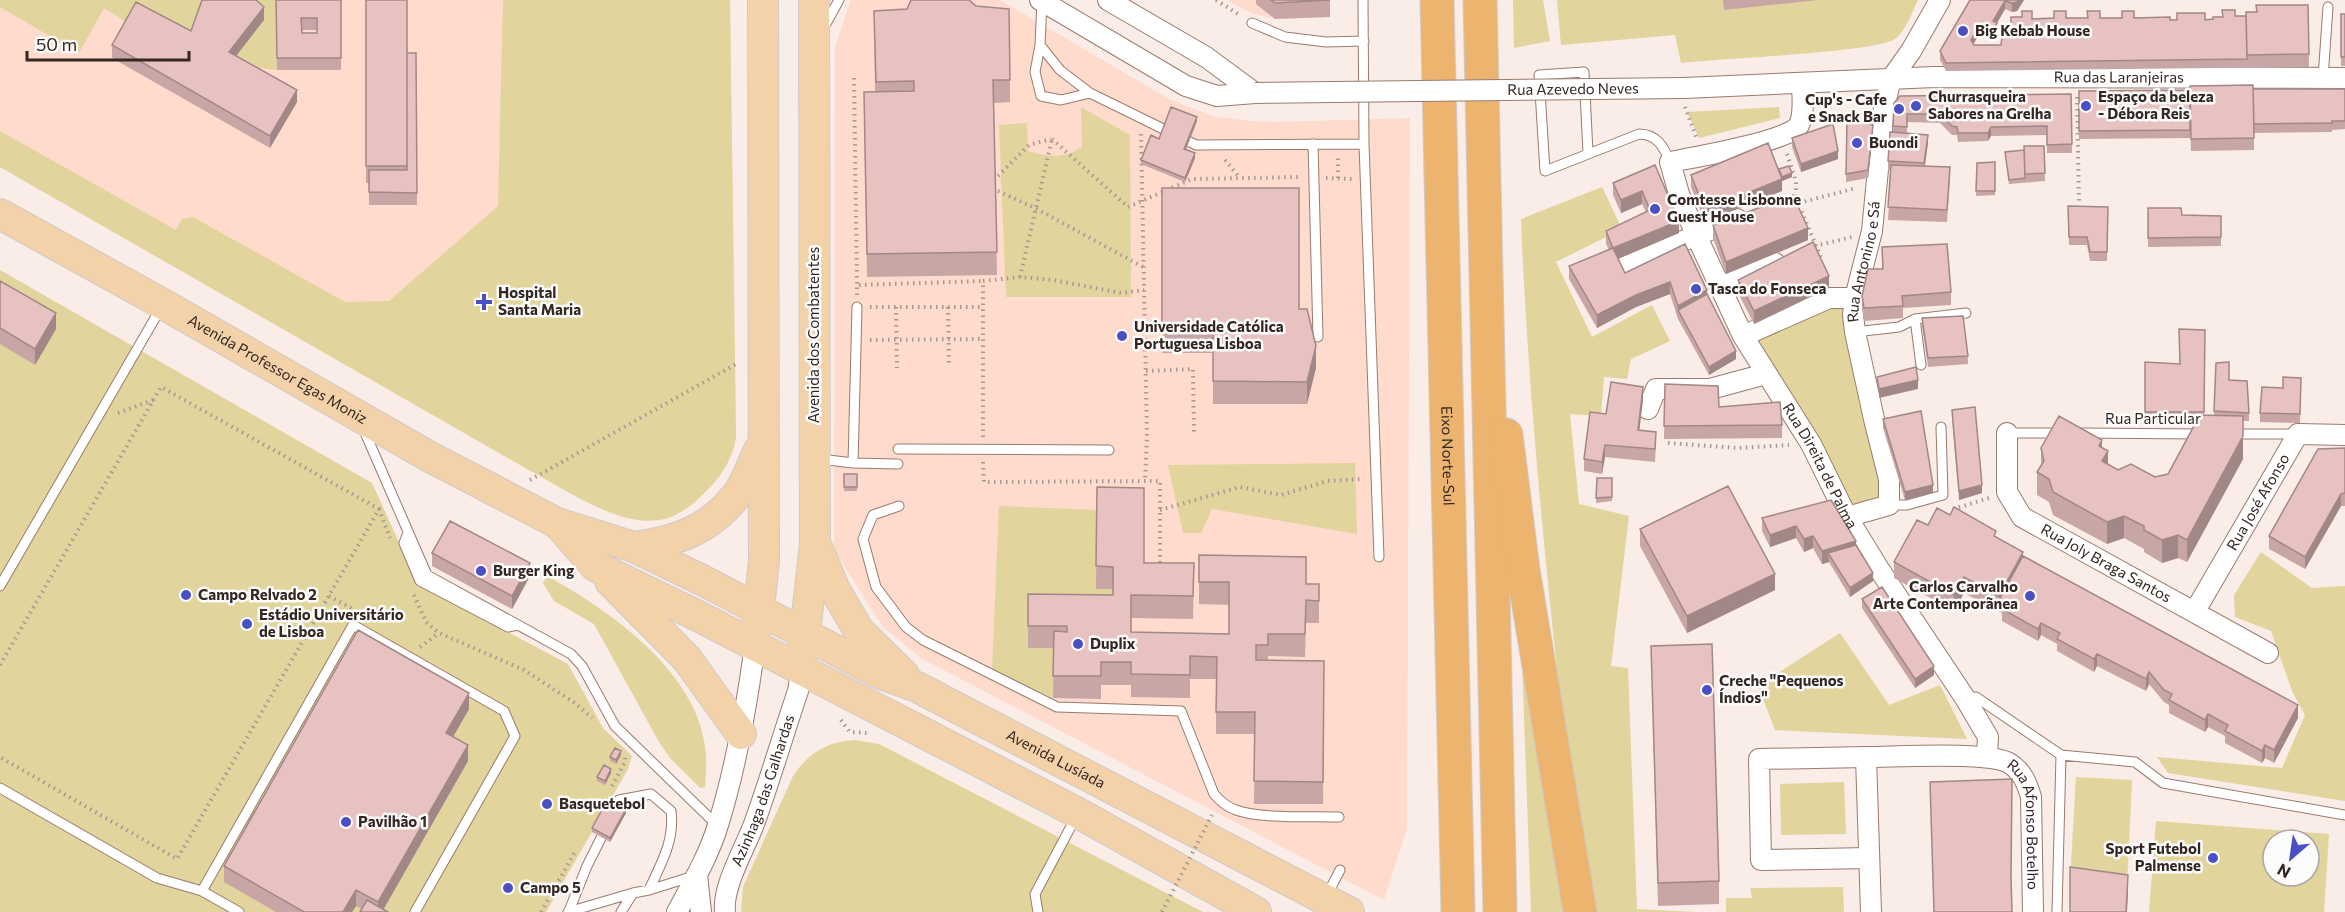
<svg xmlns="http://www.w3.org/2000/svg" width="2345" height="912" font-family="Commissioner,sans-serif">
<rect width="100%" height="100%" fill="#faece6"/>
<path fill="#fedbcc" d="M0 0H730L736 437 734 450 727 465 712 486 692 505 668 518 645 521 621 517 527 469 0 167Z
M851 0H1000L1169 99 1213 116 1250 121 1276 122 1410 118 1407 828 1384 900 921 658 883 627 834 550 835 46Z
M1227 0H1330V17L1275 19 1251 13Z"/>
<path fill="#e1d49c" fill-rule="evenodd" d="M0 0H207L191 43 131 25 104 8 79 53 0 7Z
M240 0H342L341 5 276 6 277 70 229 65Z
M503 0H730L736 437C732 460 720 479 702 495 693 504 681 514 668 518 624 532 565 489 527 469L0 167V131L176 230 182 219 193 217 345 302 389 301 498 206Z
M1513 0H1543L1550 41 1514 48Z
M1557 0H1918C1912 12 1906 31 1895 39 1879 52 1713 59 1681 63L1675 35 1561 45Z
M1081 107 1130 135 1131 297H1006L999 125 1027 123 1028 151C1048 157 1063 159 1082 147Z
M1779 107 1780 118 1699 138 1687 112Z
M1602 187 1622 229 1556 262 1592 337 1652 305 1670 341 1631 359 1627 379 1604 377 1601 416 1570 414 1579 504 1629 516 1611 666 1628 668 1637 909 1695 912H1597C1571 811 1561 706 1550 603 1537 475 1526 347 1521 219Z
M0 270 372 483 418 584 568 664 603 728 632 756 628 769 546 912H0Z
M1855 298 1889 505 1847 517 1743 336Z
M1355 463 1357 534 1212 509 1201 533H1183L1168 465Z
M999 506 1097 510 1113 589V617L1055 648 1053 698 992 671Z
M2261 552 2312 588 2345 586V801L2168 773 2157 757 2282 768 2305 715 2292 691 2271 631 2235 617 2234 595Z
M547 576C609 610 695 670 705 746 707 760 706 774 705 787L700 788 670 758 659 742 594 624 554 601 543 583Z
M1840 633 1889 705 1940 685 1967 739 1775 730 1758 686Z
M1522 662 1564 912H1531Z
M854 740 879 744 1203 912H741L743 887 793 776C808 753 827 742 854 740Z
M2076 777 2132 780 2127 885 2070 883Z
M1844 782 1846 834 1781 835 1780 784Z
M2156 821 2329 834 2324 912H2149ZM2273 840H2309V876H2273Z
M1843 887 1844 912H1726V898H1752L1750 888Z"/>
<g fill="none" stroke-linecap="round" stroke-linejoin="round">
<defs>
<path id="lane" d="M1363 0 1364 144 1379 557
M1042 1 1040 45 1060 70 1090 93 1196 145 1364 144
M1252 23 1285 37 1326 42 1364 41
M824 27 839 0
M1040 45 1035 72 1041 96 1061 100 1090 93
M2323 78 2328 7
M1313 144 1318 337
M1588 153 1584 72 1539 75 1545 171 1639 134C1657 134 1664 147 1670 162
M1855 332 1899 327 1915 319
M1921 365 1915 319 1966 313
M363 428 427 575 571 654 582 666 615 726 718 826
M2007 433H2062
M2079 433 2200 434
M2232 434H2298
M898 449 1109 450
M820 459 853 463 898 464
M853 463 857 307
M1889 505H1907L1943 495 1941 427
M899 506 873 515 863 539 876 587 906 627 923 640 1057 707 1181 711 1214 794C1220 801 1227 807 1236 810 1260 819 1312 816 1339 817
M408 533 404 543 420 581 508 627 518 625
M0 586 162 306
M1965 698 1976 697 2061 755
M0 788 157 878 202 891 239 912
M613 813 619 800 651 794 671 811C675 840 661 864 649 890
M202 891 353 625 504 711 515 736 415 912
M1326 897 1340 870
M569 911 587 866 606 828
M568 912 633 893
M621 912 633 893 649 890 694 876
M1038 912 1035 894 1077 815
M2057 912 2061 755 2135 762 2163 783 2345 815"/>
<g id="street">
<path d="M1040 0 1186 86 1217 96 1255 93"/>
<path d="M1108 0 1206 57 1255 93"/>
<path id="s1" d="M1802 83C1802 96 1805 113 1799 125 1790 141 1691 158 1670 162L1679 194 1696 235 1743 336 1811 444 1847 517 1879 569 1965 698 1988 737 1987 756"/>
<path id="s2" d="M1684 88 1934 77 2345 78"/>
<path d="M1619 267 1737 219"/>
<path d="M1720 287 1775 263"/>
<path d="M1743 336 1829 298H1855"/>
<path d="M1648 409 1656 389H1710L1766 374"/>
<path id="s3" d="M2007 433V492L2022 517 2268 653"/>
<path id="s4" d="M1847 517 1889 505V479L1874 419 1855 332 1853 315 1855 298 1872 231 1884 108 1891 79 1911 51 1940 0"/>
<path id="s5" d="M2195 611 2298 434 2345 435"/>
<path d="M1866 757 1759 759 1761 860 1869 858"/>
<path d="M697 875 701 912"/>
<path d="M677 912C692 884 709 855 718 825 736 767 747 705 755 645"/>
<path id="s6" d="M725 912C722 887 745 848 754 824 770 780 783 735 798 691L802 669"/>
<path id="s7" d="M1871 912 1866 757C1895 757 1989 751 2009 763 2022 771 2027 783 2031 797L2033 912"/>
</g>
<g id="primary">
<path id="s8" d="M0 214 163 304 430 457 557 523 634 547 704 581 881 674 917 687 1349 912"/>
<path d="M557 523 595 566 700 617 1078 813 1256 912"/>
<path d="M816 545 835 590 859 631 904 675"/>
<path d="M634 547C675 542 709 530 736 496 746 484 752 464 759 450"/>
<path d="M610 581 687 659 741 734"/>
<path d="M757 627 764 561 763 0"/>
<path d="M803 651 815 544 814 0"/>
</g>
<g id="highway">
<path id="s9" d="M1437 0 1458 912"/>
<path d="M1480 0 1500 912"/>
<path d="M1506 435 1523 570 1580 912"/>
</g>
</defs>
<use href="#lane" stroke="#9a7b6d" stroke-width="11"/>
<use href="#street" stroke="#9a7b6d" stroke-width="22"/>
<use href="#primary" stroke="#cecbca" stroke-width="32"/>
<use href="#highway" stroke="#cecbca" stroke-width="35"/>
<path stroke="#a69893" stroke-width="4" stroke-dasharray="1.5 4.5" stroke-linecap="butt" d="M1216 0 1241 16
M854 78 857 285
M2077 97 2079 204
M1685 107 1697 139
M1141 134 1147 436 1145 481
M1052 139 1128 207 1192 179 1301 177
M1787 154 1796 181V198L1822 260
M1225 160 1239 177
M998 176 1029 145 1051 139
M1326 178 1352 179
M1338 178V158
M998 191 1035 208 1143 267
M1799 203 1856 188
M1815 246 1852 237
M1020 277 1052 139
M857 295V285L983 281
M870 307H984
M896 307 897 368
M948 307 949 364
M870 340 984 339
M1146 371 1193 369 1194 436
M118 413 153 400
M983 437V281L1020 277 1053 280 1121 293 1144 290
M1668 443 1738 448 1789 445
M983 462 984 482 1160 481V567
M530 480 738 363
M379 509 390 538
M1953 509 1989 498
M1160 510 1240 487 1281 495 1327 481 1364 479
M414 595 426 622 439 633 524 670 575 703 592 718
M329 596 353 609
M420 647 439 633
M0 665 161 387 379 509 177 859 0 757
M841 720 850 732 867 733
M612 786 625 762V758
M541 912 576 850"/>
<use href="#lane" stroke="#fff" stroke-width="9"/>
<use href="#street" stroke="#fff" stroke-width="20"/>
<use href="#primary" stroke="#f4d2a9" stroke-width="30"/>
<use href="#highway" stroke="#edb46f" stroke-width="33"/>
<defs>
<g id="street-bridge">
<path id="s10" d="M1255 93 1684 88"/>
</g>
</defs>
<use href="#street-bridge" stroke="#9a7b6d" stroke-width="22" stroke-linecap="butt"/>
<path stroke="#a69893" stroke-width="4" stroke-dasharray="1.5 4.5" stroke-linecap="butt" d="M1162 912 1212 815"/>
<use href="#street-bridge" stroke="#fff" stroke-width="20"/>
</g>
<path fill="#c8a6a6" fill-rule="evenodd" d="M276 0H341V70H277ZM302 30H317V33H302Z
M366 0 407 166 416 53 417 205H369V183H366Z
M1256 0H1330V17L1275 19 1256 4Z
M1723 0H1818L1724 10Z
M1970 0H2024L2017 11 2012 12 2005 9 1997 23V32L1993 39 1980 33 1973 44 1974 45H2001L2032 19 2134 18 2170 20 2213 19 2235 16H2246L2257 12 2308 5 2309 67 1946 71 1940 60V51Z
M976 6 1010 80V102L994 103 997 275 867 277 864 92H875L874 11Z
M2341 14H2345V66H2341Z
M264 20 236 56 297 102 270 148 112 58V45Z
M2345 89V129L2332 130V132L2254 133V150L2191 151 2190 110V138L2079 139V91Z
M2071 94 2072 153H2047V135L1991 136 1988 141 1958 142 1957 135H1952L1940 123 1907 122V133L1928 143 1925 166 1950 179 1947 222 1888 220 1891 170H1888V161L1893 132 1894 103Z
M1197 121 1186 150 1195 158 1185 182 1141 164V160L1159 139Z
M1847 121 1873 133 1868 178 1846 182Z
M1792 138 1838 159 1801 172 1792 147Z
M2044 146 2045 181 2009 184 2005 152 2024 150Z
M1995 162V195L1976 196 1977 163Z
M1655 165 1679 233 1618 259 1625 273 1685 244 1736 359 1709 375 1678 319 1670 294 1636 307 1597 328 1569 279V266L1609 250 1606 244V231L1646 212 1642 204 1621 213 1613 195V183Z
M1779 169 1792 177 1782 181V191L1705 222 1691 187V175Z
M1162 188 1299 309 1316 368 1307 404H1213V353H1162Z
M2068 206 2108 207 2107 261H2090L2087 245H2069Z
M2148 208 2182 215 2221 216V246L2148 247Z
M1713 225 1808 240 1726 274 1713 238Z
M1882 247 1951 292V305L1903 308V318L1864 321 1862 309V296L1882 269Z
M1738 280 1829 288 1754 324 1738 293Z
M0 281 56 329 35 365 0 344Z
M1922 318 1968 356V364L1928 367 1922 326Z
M2205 330 2204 415H2214L2216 363 2229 380 2249 413V421H2243V459L2187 562 2178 558 2162 563 2144 552V549L2124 538 2107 544 2053 515 2049 502 2037 495V472L2041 465V448H2102L2108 464 2118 470 2155 477 2168 474 2196 422V420H2145V362L2180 364Z
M2301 378 2300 423 2260 422V413L2283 388Z
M1665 384 1719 407 1782 425V438L1664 439Z
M1643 400 1639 430 1656 444 1655 462 1605 457 1602 474 1584 471V459L1606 414Z
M1952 410 1982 493 1959 500 1952 419Z
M1883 419 1933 493 1905 500 1883 428Z
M2345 448V506H2341L2305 569 2269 549V536Z
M844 474H857V491H844Z
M1597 478H1612V501L1596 503Z
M1097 487 1144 563H1194L1193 619 1131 618V632L1229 634V605L1199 604V555L1306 584H1319V623H1306L1305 657 1268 656V660L1324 661 1323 804H1254L1255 734H1216V679H1190V698L1131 697V685H1101V699L1053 698 1054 648H1028V594L1113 595V589H1096Z
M1831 500 1856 545 1873 581 1850 597 1829 562 1822 564 1813 548 1804 552 1796 538 1770 547 1762 531V518Z
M1928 525 1996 538 2023 556 2298 718 2274 763 2265 758 2262 763 2225 743V736L2208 727 2205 732 2169 713V705L2164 702 2149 684 2146 691 2097 666 2094 672 2057 651V644L2041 635 2038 641 2002 621V613L1964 593 1954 611 1894 578V562Z
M1640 529 1775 590 1687 633 1640 546Z
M432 553 530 576 512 609 432 566Z
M1862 599 1934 675 1915 688 1862 608Z
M1651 646 1719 881V904L1658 906Z
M469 709 453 737 468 761 383 909H362L356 906 352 912H276L224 882V866Z
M621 755 616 764 610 761V757Z
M611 773 605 785 597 781V777Z
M626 813 610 842 592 832V828Z"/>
<path fill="#a28787" d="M2019 0H2024L2017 11 2012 12V3Z
M2005 1V9L1993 30V21Z
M264 7V20L229 65V52Z
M1997 23V32L1993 39V31Z
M1980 24V33L1971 48V40Z
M297 90V102L270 148V136Z
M1197 117V121L1184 153V149Z
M1873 125V133L1868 178V170Z
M1991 127V136L1988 141V133Z
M1928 135V143L1924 171V163Z
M1838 151V159L1801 172V164Z
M1195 153V158L1185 182V178Z
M1792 173V177L1782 181V191L1705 222V210Z
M1642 191V204L1621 213V200Z
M1679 221V233L1613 261V248Z
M1808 228V240L1726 274V262Z
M1829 276V288L1754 324V311Z
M1670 282V294L1636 307 1597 328V315L1636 295Z
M1707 290V302L1678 310V306Z
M56 313V329L35 365V349Z
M1316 346V368L1307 404V382Z
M1736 351V359L1709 375V367Z
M1918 380V389L1879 398V389Z
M1643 387V400L1638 442V430Z
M2243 416V459L2187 562V540Z
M2102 440V460L2108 451V473L2102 484 2099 446Z
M1605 445V457L1602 474V462Z
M1933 485V493L1905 500V492Z
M1982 485V493L1959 500V491Z
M2341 494V506L2305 569V557Z
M2124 516V538L2107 544V522Z
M1796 526V538L1770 547V535Z
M2178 535V558L2162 563V540Z
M1813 536V548L1804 552V539Z
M1856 541V553H1828L1829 562 1822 564V551Z
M2023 552V568L1999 600V596Z
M530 563V576L512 609V596Z
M1873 573V581L1850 597V588Z
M1775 574V590L1687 633V616Z
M1964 577V593L1954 611V595Z
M2041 623V635L2038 641V629Z
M2097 654V666L2094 672V659Z
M1934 666V675L1915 688V679Z
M2149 672V684L2146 691V679Z
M469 693V709L446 749V733Z
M2298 705V718L2274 763V750Z
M2208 714V727L2205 732V720Z
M468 745V761L382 912H378V902Z
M2265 745V758L2262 763V751Z
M621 751V755L616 764V760Z
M611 769V773L605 785V781Z
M626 809V813L610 842V838Z
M2128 875V891L2127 912H2126Z
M356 890V906L352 912H343Z"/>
<path fill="#e8c1c1" stroke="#a28787" stroke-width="1.5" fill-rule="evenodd" d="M202 0H256L264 7 229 52 297 90 270 136 112 45 136 2 191 31Z
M276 0H341V58H277ZM301 18H317V33H302Z
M366 0H407V166H366Z
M911 0H969L976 6 1009 9 1010 80H993L997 252 867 254 864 92 914 91V81L876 82 874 11 907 9Z
M1271 0H1330L1275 3Z
M1970 0H2019L2017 2 2012 3 2005 1 1993 21 1997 23 1993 31 1980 24 1971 40 1974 45H2001L2002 37 2011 36V17H2022V11H2032V19L2054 18V11H2066V18H2088L2087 11H2100V18H2122V11H2134V18L2170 17V20H2177V13H2205V20L2213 19V17H2223L2222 10H2235V16H2246L2247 59 1946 63 1940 51Z
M2256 5H2308L2309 54 2247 55 2246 12H2257Z
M2341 14H2345V57H2341Z
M407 53H416L417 193 369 192V170H407Z
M2253 85 2254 138 2191 139 2190 86Z
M2253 89H2345V121H2332V123L2254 124Z
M2190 90V130L2079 131V91Z
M2071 94 2072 144 2047 145V126L1991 127 1988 133H1958L1957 127 1952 126 1940 114H1907V127L1893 126 1894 103 1900 96Z
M1171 107 1197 117 1184 149 1195 153 1185 178 1141 160 1151 135 1159 139Z
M1847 121 1873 125 1868 170 1846 174Z
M1833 124 1838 151 1801 164 1792 138Z
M1890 132 1928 135 1924 163 1888 161Z
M1768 143 1782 179 1705 210 1691 175Z
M2024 146H2044L2045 173 2025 174Z
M2024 150 2025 178 2009 180 2005 152Z
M1995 162V191H1976L1977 163Z
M1655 165 1679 221 1613 248 1606 231 1650 210 1642 191 1621 200 1613 183Z
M1891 165 1950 167 1947 210 1888 207Z
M1789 166 1792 173 1782 177 1779 169Z
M1162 188H1299V309H1307L1316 346 1307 382 1213 381V331L1162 330Z
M1793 195 1808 228 1726 262 1713 225Z
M2068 206 2108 207 2107 252H2090L2087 237H2069Z
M2148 208H2181L2182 215 2221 216V237L2148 238Z
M1813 242 1829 276 1754 311 1738 280Z
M1685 244 1707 290 1678 306 1670 282 1636 295 1597 315 1569 266 1613 248 1625 273Z
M1947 244 1951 292 1902 296 1903 306 1864 308 1862 296 1868 269H1883L1882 247Z
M0 281 56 313 35 349 0 328Z
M1707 294 1736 351 1709 367 1678 310Z
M1963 316 1968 356 1928 358 1922 318Z
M2179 329 2205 330 2204 412H2145V362L2180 364Z
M2229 362V380L2247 381 2249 413 2214 411 2216 363Z
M1916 367 1918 380 1879 389 1877 377Z
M2283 377 2301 378 2300 414 2260 413 2262 387 2283 388Z
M1611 382 1643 387 1638 430 1656 432 1655 449 1605 445 1602 462 1584 459 1590 412 1606 414Z
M1665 384 1718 386 1719 407 1780 402 1782 425 1664 426Z
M1975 407 1982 485 1959 491 1952 410Z
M1921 411 1933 485 1905 492 1883 419Z
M2196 415 2243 416V436L2187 540 2178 535 2162 540 2144 530V526L2124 516 2107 522 2053 492 2049 479 2037 472 2044 461 2041 448 2059 416 2102 440 2099 446 2108 451 2102 461 2118 470 2131 464 2155 477 2168 474 2196 422Z
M2345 448V493L2341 494 2305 557 2269 536 2318 449Z
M844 474H857V487H844Z
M1597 478H1612V497L1596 498Z
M1728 486 1775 574 1687 616 1640 529Z
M1097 487 1144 488V563H1194L1193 596 1131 595V632L1229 634V582H1199V555L1306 557V584H1319V601L1306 600 1305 634H1268V645H1256V660L1324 661 1323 782 1254 781 1255 712H1216L1217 657 1190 656V675L1131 674V662H1101V676H1053L1054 631 1067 632V626H1028V594L1113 595V567L1096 566Z
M1831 500 1856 541 1822 551 1813 536 1804 539 1796 526 1770 535 1762 518Z
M1954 507 1996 531 1994 536 2023 552 1999 596 1964 577 1954 595 1894 562 1917 520 1928 525 1937 508 1950 515Z
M450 521 530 563 512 596 432 553Z
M1856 545 1873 573 1850 588 1828 553Z
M2023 556 2298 705 2274 750 2265 745 2262 751 2225 731 2228 725 2208 714 2205 720 2169 700 2172 694 2164 690 2149 672 2146 679 2097 654 2094 659 2057 639 2060 633 2041 623 2038 629 2002 609 2005 603 1999 600Z
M1882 587 1934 666 1915 679 1862 599Z
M358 630 469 693 446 733 468 745 378 902 356 890 343 912H304L224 866Z
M1712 644 1719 881 1658 883 1651 646Z
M615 748 621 751 616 760 610 757Z
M604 765 611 769 605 781 597 777Z
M2012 779 2011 877 2012 912H1934L1930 782Z
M608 799 626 809 610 838 592 828Z
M2070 867 2128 875 2126 912H2070Z
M367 900 388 912H360Z"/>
<g fill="#4a4fc4" stroke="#fcfcfc" stroke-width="2">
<circle cx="1963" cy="31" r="6"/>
<circle cx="1916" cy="106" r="6"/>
<circle cx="2086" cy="106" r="6"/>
<circle cx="1899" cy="109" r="6"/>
<circle cx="1857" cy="143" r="6"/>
<circle cx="1655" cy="209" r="6"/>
<circle cx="1696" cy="289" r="6"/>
<path d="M481 293h6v6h6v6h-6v6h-6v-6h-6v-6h6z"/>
<circle cx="1122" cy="336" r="6"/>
<circle cx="481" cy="571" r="6"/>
<circle cx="186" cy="595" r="6"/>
<circle cx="2030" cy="596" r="6"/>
<circle cx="247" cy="624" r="6"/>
<circle cx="1078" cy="644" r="6"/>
<circle cx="1707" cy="690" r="6"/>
<circle cx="547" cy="804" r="6"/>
<circle cx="346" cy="822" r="6"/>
<circle cx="2213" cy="858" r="6"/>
<circle cx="508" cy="888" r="6"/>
</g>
<g text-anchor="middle" stroke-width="5" stroke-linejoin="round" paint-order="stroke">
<g font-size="15" font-weight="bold" fill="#342722" stroke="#fcfcfc" text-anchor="start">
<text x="1975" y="36">Big Kebab House</text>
<text x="1928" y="102">Churrasqueira<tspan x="1928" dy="17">Sabores na Grelha</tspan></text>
<text x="2098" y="102">Espaço da beleza<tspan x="2098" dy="17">- Débora Reis</tspan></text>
<text x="1887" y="105" text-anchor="end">Cup's - Cafe<tspan x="1887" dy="17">e Snack Bar</tspan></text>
<text x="1869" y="148">Buondi</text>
<text x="1667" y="205">Comtesse Lisbonne<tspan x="1667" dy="17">Guest House</tspan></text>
<text x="1708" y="294">Tasca do Fonseca</text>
<text x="498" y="298">Hospital<tspan x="498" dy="17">Santa Maria</tspan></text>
<text x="1134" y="332">Universidade Católica<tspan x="1134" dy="17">Portuguesa Lisboa</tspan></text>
<text x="493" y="576">Burger King</text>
<text x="2018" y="592" text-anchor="end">Carlos Carvalho<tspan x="2018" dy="17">Arte Contemporãnea</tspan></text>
<text x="198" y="600">Campo Relvado 2</text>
<text x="259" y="620">Estádio Universitário<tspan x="259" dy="17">de Lisboa</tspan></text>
<text x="1090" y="649">Duplix</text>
<text x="1719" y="686">Creche "Pequenos<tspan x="1719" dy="17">Índios"</tspan></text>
<text x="559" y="809">Basquetebol</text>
<text x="358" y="827">Pavilhão 1</text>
<text x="2201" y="854" text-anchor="end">Sport Futebol<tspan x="2201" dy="17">Palmense</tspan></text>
<text x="520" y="893">Campo 5</text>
</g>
<g font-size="15" fill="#342722" stroke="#fcfcfc">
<text dy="5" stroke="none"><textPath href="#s2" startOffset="435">Rua das Laranjeiras</textPath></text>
<text dy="5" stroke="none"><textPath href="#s10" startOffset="318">Rua Azevedo Neves</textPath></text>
<text dy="5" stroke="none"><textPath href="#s4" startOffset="292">Rua Antonino e Sá</textPath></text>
<text transform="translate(814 335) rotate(-90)" y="5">Avenida dos Combatentes</text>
<text dy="5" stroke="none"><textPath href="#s8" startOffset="318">Avenida Professor Egas Moniz</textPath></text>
<text x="2153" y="424">Rua Particular</text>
<text dy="5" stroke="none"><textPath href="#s9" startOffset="456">Eixo Norte-Sul</textPath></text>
<text dy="5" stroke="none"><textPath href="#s1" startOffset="518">Rua Direita de Palma</textPath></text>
<text dy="5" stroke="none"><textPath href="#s5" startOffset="126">Rua José Afonso</textPath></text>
<text dy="5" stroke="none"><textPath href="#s3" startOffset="184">Rua Joly Braga Santos</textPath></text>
<text dy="5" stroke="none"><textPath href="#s8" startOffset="1190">Avenida Lusíada</textPath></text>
<text dy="5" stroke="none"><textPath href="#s6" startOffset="128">Azinhaga das Galhardas</textPath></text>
<text dy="5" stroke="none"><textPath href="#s7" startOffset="366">Rua Afonso Botelho</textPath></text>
</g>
</g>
<g transform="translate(2291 858) rotate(209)"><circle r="28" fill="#fcfcfc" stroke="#aca7a5" stroke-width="1.5"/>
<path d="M0-4.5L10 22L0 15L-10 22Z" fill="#4a4fc4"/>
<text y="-9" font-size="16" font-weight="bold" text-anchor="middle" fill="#342722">N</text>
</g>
<path d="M27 51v9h162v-9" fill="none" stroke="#342722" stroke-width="3"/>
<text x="36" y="51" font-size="18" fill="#342722" stroke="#fcfcfc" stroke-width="4.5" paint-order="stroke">50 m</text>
</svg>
